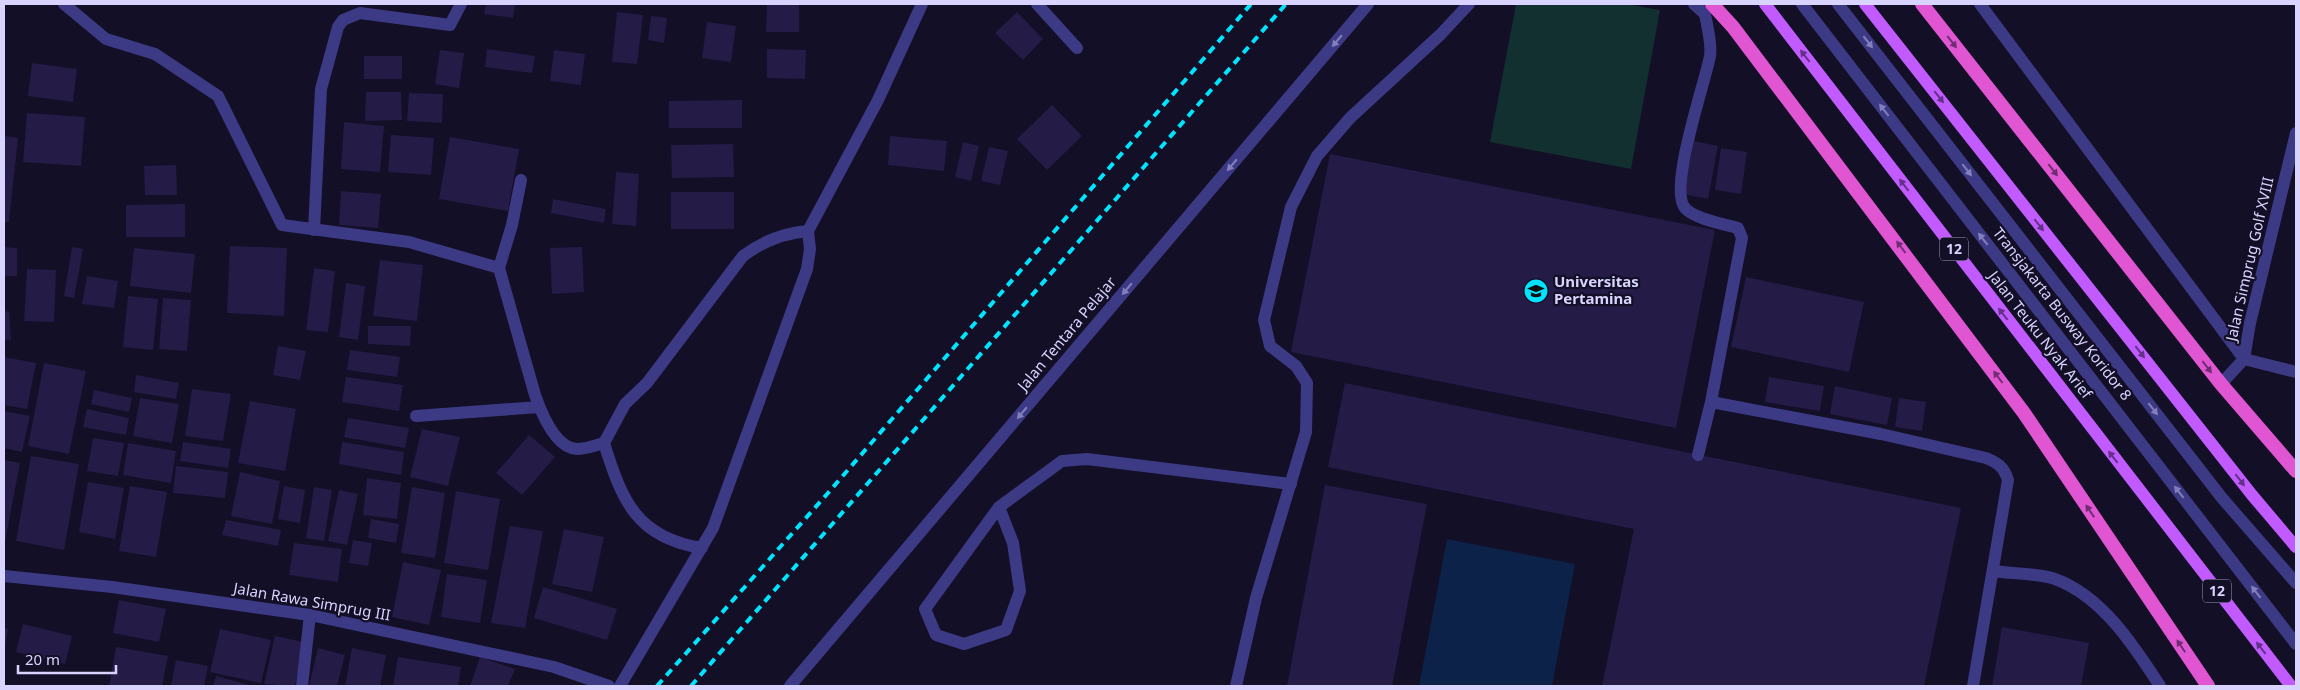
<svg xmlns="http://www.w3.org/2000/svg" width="2300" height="690" font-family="'Noto Sans',sans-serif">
<rect width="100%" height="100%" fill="#130f26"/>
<path fill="#12302f" d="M1516 4H1626L1660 10 1631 169 1490 142Z"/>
<path fill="#0c2248" d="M1447 539 1575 564 1552 686H1419Z"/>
<path fill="#241b47" d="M486 4H515L513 18 484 14Z
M767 4H799V32H766Z
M617 12 643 15 637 64 612 62Z
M1017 12 1043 39 1023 60 995 33Z
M651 16 667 18 664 43 648 40Z
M707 22 736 26 731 62 702 58Z
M487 49 535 56 532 73 485 67Z
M767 49 806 50 805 79 767 78Z
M440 50 464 53 459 88 435 84Z
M554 50 585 54 581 85 550 81Z
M364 56H402V79H364Z
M32 63 77 69 73 102 28 96Z
M366 92H401L402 120 365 121Z
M409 93 443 94 442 123 407 121Z
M742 100V128H669V101Z
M1052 105 1082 136 1047 170 1017 139Z
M27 113 85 117 81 166 23 162Z
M344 122 384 126 380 172 341 169Z
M391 135 434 138 431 175 388 172Z
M4 136 18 138 9 222H4Z
M890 136 947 141 944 171 888 165Z
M450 137 519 149 508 211 439 199Z
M1694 141 1718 146 1708 199 1683 194Z
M963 142 979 146 971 181 955 177Z
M733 144 734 177 672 178 671 145Z
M989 147 1008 151 1000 185 981 181Z
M1721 148 1747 152 1741 194 1715 190Z
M1330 154 1715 230 1676 428 1291 352Z
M176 165 177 195H145L144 166Z
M616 172 639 174 636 226 612 224Z
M341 191 381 194 378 228 339 225Z
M671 192H734V229H671Z
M553 199 606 209 604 223 551 213Z
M185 204V237H126V205Z
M230 246 287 248 284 316 227 313Z
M4 247 17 248V276H4Z
M72 247 83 249 74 298 64 296Z
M582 247 584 292 552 294 550 248Z
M134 248 195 254 191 293 130 286Z
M380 260 423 265 417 321 373 316Z
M314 268 335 271 328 332 306 330Z
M27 269 56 270 54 322 24 321Z
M87 276 118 281 114 308 82 304Z
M1746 277 1864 302 1849 372 1731 347Z
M346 283 365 286 358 340 339 337Z
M128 296 158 299 153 350 123 347Z
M163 298 191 300 187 351 159 349Z
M9 311 11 340H4V312Z
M368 326H411L410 346 368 344Z
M278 346 306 351 300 380 273 375Z
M350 350 400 357 397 377 347 370Z
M4 357 36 363 27 409 4 405Z
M44 363 86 371 69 454 28 446Z
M136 375 179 383 176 399 134 392Z
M346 377 403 385 399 411 342 402Z
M1769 377 1824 386 1820 411 1765 402Z
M1345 383 1961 508 1924 686H1602L1634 529 1328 467Z
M1835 386 1892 398 1887 425 1830 414Z
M192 389 231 394 223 441 185 436Z
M94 390 132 398 129 412 91 404Z
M140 398 179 404 172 443 133 436Z
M1899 398 1926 402 1922 431 1895 427Z
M250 401 296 409 285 471 238 463Z
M87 409 129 418 126 435 83 427Z
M4 411 30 416 22 452 4 448Z
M348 418 409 428 405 448 344 437Z
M422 429 460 437 448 486 410 477Z
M529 435 555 457 522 495 496 473Z
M93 438 124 443 118 476 87 471Z
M183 442 231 449 228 468 180 461Z
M342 442 404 452 401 475 339 464Z
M128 443 176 451 171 483 123 475Z
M31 456 79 464 64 550 16 541Z
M4 460 20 463 5 542H4Z
M176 466 228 472 225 498 173 493Z
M240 472 280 481 272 524 231 516Z
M367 478 401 483 397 519 363 515Z
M88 482 124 488 115 539 79 532Z
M1325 485 1427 504 1392 686H1287Z
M130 486 167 492 156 557 119 551Z
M284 486 305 490 300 523 278 519Z
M314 487 332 490 324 541 306 538Z
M412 487 445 493 435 558 401 553Z
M339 490 358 494 347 545 328 541Z
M456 491 500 499 488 570 444 563Z
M371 519 399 524 396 543 368 538Z
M226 520 281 530 278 546 222 535Z
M510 526 543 531 525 628 491 623Z
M564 529 604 537 592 592 552 584Z
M353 540 372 543 368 566 349 563Z
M294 543 342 549 338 582 289 575Z
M403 562 441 570 429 625 392 617Z
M447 574 487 580 480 623 441 617Z
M543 587 617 609 607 640 534 618Z
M119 600 166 609 159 642 113 633Z
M23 624 72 636 65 664 16 652Z
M2002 627 2089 643 2081 686H1992Z
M4 628 8 629 5 646H4Z
M220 629 271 640 261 683 210 672Z
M275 636 304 642 295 686 264 684Z
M116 647 168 656 162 686H109Z
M318 648 345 655 337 686H309Z
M352 648 386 655 380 686H345Z
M398 657 461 667 458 686H393Z
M480 657 515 669 508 686H470Z
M176 660 208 666 204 686H171Z
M216 676 253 686H213Z"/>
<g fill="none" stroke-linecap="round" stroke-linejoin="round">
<path stroke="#3d3a85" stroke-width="12" d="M1694 4 1705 14C1707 26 1712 43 1710 56 1705 83 1668 189 1685 208 1694 219 1724 224 1738 228L1742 238 1711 402 1698 455
M1802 4 2296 644
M1838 4 2222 498 2296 583
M1980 4 2244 359
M1711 402 1881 434 1986 458C1998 463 2004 467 2008 480L1973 686
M999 507 1013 543 1020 591 1006 630 964 644 936 635 925 609 999 507 1062 461 1087 459 1291 484
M1994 571C2013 574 2037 573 2055 579 2102 596 2134 646 2160 686
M1236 686 1256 598 1306 432 1307 383 1296 366 1270 346 1264 320 1291 207 1317 156 1350 118 1440 35 1469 4"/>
<path stroke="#3d3a85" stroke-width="12" d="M64 4 106 39 155 54 218 96 282 225 409 242 499 268 535 395C541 412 555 448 577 449 585 449 596 445 604 443
M1037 4 1077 48
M314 230 321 89 338 27 343 20 360 13 450 25 461 4
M499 268 512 225 521 180
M2244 359 2296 372
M2221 384 2244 359 2250 323 2296 133
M416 416 539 407
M702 548C637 538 622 501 604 443L625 404 647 383 743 256C763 241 784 233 808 231
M302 686 310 615
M620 686 713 528 807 269 810 249 808 231 878 100 922 4"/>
<path stroke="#3d3a85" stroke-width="12" d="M4 576 112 587 310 615 554 667 609 686
M790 686 1368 4"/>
<path stroke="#c25bff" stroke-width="12" d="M1765 4 2291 686
M1865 4 2252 495 2296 547"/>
<path stroke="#e055d1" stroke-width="14" d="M1712 4 1733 27 2024 413 2208 686
M1922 4 2221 384 2296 471"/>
<path stroke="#00e5ff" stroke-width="4" stroke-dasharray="8 6" stroke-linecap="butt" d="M657 686 828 493 1251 4
M691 686 1286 4"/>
</g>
<defs><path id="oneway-solid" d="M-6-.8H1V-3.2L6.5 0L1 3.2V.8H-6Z" transform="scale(1.25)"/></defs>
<g fill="#837fbc">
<use href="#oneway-solid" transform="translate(1337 41) rotate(130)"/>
<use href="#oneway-solid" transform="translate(1868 42) rotate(52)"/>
<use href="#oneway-solid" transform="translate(1884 110) rotate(-128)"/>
<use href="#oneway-solid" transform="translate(1232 165) rotate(130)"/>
<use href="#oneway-solid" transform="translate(1967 170) rotate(52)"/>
<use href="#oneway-solid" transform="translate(1983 239) rotate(-128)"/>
<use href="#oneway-solid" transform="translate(1127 289) rotate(130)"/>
<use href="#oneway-solid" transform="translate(2153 409) rotate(52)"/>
<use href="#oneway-solid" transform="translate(1022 413) rotate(130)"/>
<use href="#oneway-solid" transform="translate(2179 492) rotate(-128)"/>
<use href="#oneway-solid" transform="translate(2256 592) rotate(-128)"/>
</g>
<g fill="#6f2e73">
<use href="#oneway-solid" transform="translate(1952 42) rotate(52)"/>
<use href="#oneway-solid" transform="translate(2053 170) rotate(52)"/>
<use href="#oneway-solid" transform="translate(1901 247) rotate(-127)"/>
<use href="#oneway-solid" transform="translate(2207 367) rotate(52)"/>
<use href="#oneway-solid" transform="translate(1998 377) rotate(-127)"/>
<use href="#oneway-solid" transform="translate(2090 511) rotate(-124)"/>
<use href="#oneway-solid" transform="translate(2181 646) rotate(-124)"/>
</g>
<g fill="#623188">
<use href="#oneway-solid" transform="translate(1805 56) rotate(-128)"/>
<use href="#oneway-solid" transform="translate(1939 97) rotate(52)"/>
<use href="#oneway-solid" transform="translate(1904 185) rotate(-128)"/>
<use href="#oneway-solid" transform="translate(2039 225) rotate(52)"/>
<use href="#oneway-solid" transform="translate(2003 314) rotate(-128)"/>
<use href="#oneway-solid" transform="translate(2140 352) rotate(52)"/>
<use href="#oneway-solid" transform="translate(2113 457) rotate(-128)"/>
<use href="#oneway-solid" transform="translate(2240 480) rotate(52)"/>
<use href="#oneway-solid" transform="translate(2261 648) rotate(-128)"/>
</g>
<defs>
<symbol id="university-disc" viewBox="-11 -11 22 22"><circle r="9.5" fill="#00e5ff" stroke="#130f26"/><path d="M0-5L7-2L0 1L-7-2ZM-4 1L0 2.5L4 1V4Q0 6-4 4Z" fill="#111"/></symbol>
</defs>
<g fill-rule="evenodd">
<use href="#university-disc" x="1522" y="277" width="28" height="28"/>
</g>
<g text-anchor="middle" stroke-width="4.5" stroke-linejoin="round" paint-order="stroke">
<g fill="#130f26" stroke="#9e99be" stroke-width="1">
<rect x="1940" y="237.5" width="28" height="23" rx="4"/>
<rect x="2203" y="579.5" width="28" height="23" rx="4"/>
</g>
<g font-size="14" font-weight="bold" fill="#d9d4ff">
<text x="1954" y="254">12</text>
<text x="2217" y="596">12</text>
</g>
<g font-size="15" fill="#d9d4ff" stroke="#130f26">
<text transform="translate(2250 259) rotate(-77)" y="5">Jalan Simprug Golf XVIII</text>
<text transform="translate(2062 314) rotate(52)" y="5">Transjakarta Busway Koridor 8</text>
<text transform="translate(1067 334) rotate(-50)" y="5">Jalan Tentara Pelajar</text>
<text transform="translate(2040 335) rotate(52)" y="5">Jalan Teuku Nyak Arief</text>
<text transform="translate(312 602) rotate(10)" y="5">Jalan Rawa Simprug III</text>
</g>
<g font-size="15" font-weight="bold" fill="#d9d4ff" stroke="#130f26" text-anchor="start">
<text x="1554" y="287">Universitas<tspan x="1554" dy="17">Pertamina</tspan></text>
</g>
</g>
<rect width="2300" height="690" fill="none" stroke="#d9d4ff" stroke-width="10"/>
<path d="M18 665v8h98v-8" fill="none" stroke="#d9d4ff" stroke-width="2.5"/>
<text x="25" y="665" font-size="15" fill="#d9d4ff" stroke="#130f26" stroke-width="4" paint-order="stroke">20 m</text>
</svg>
